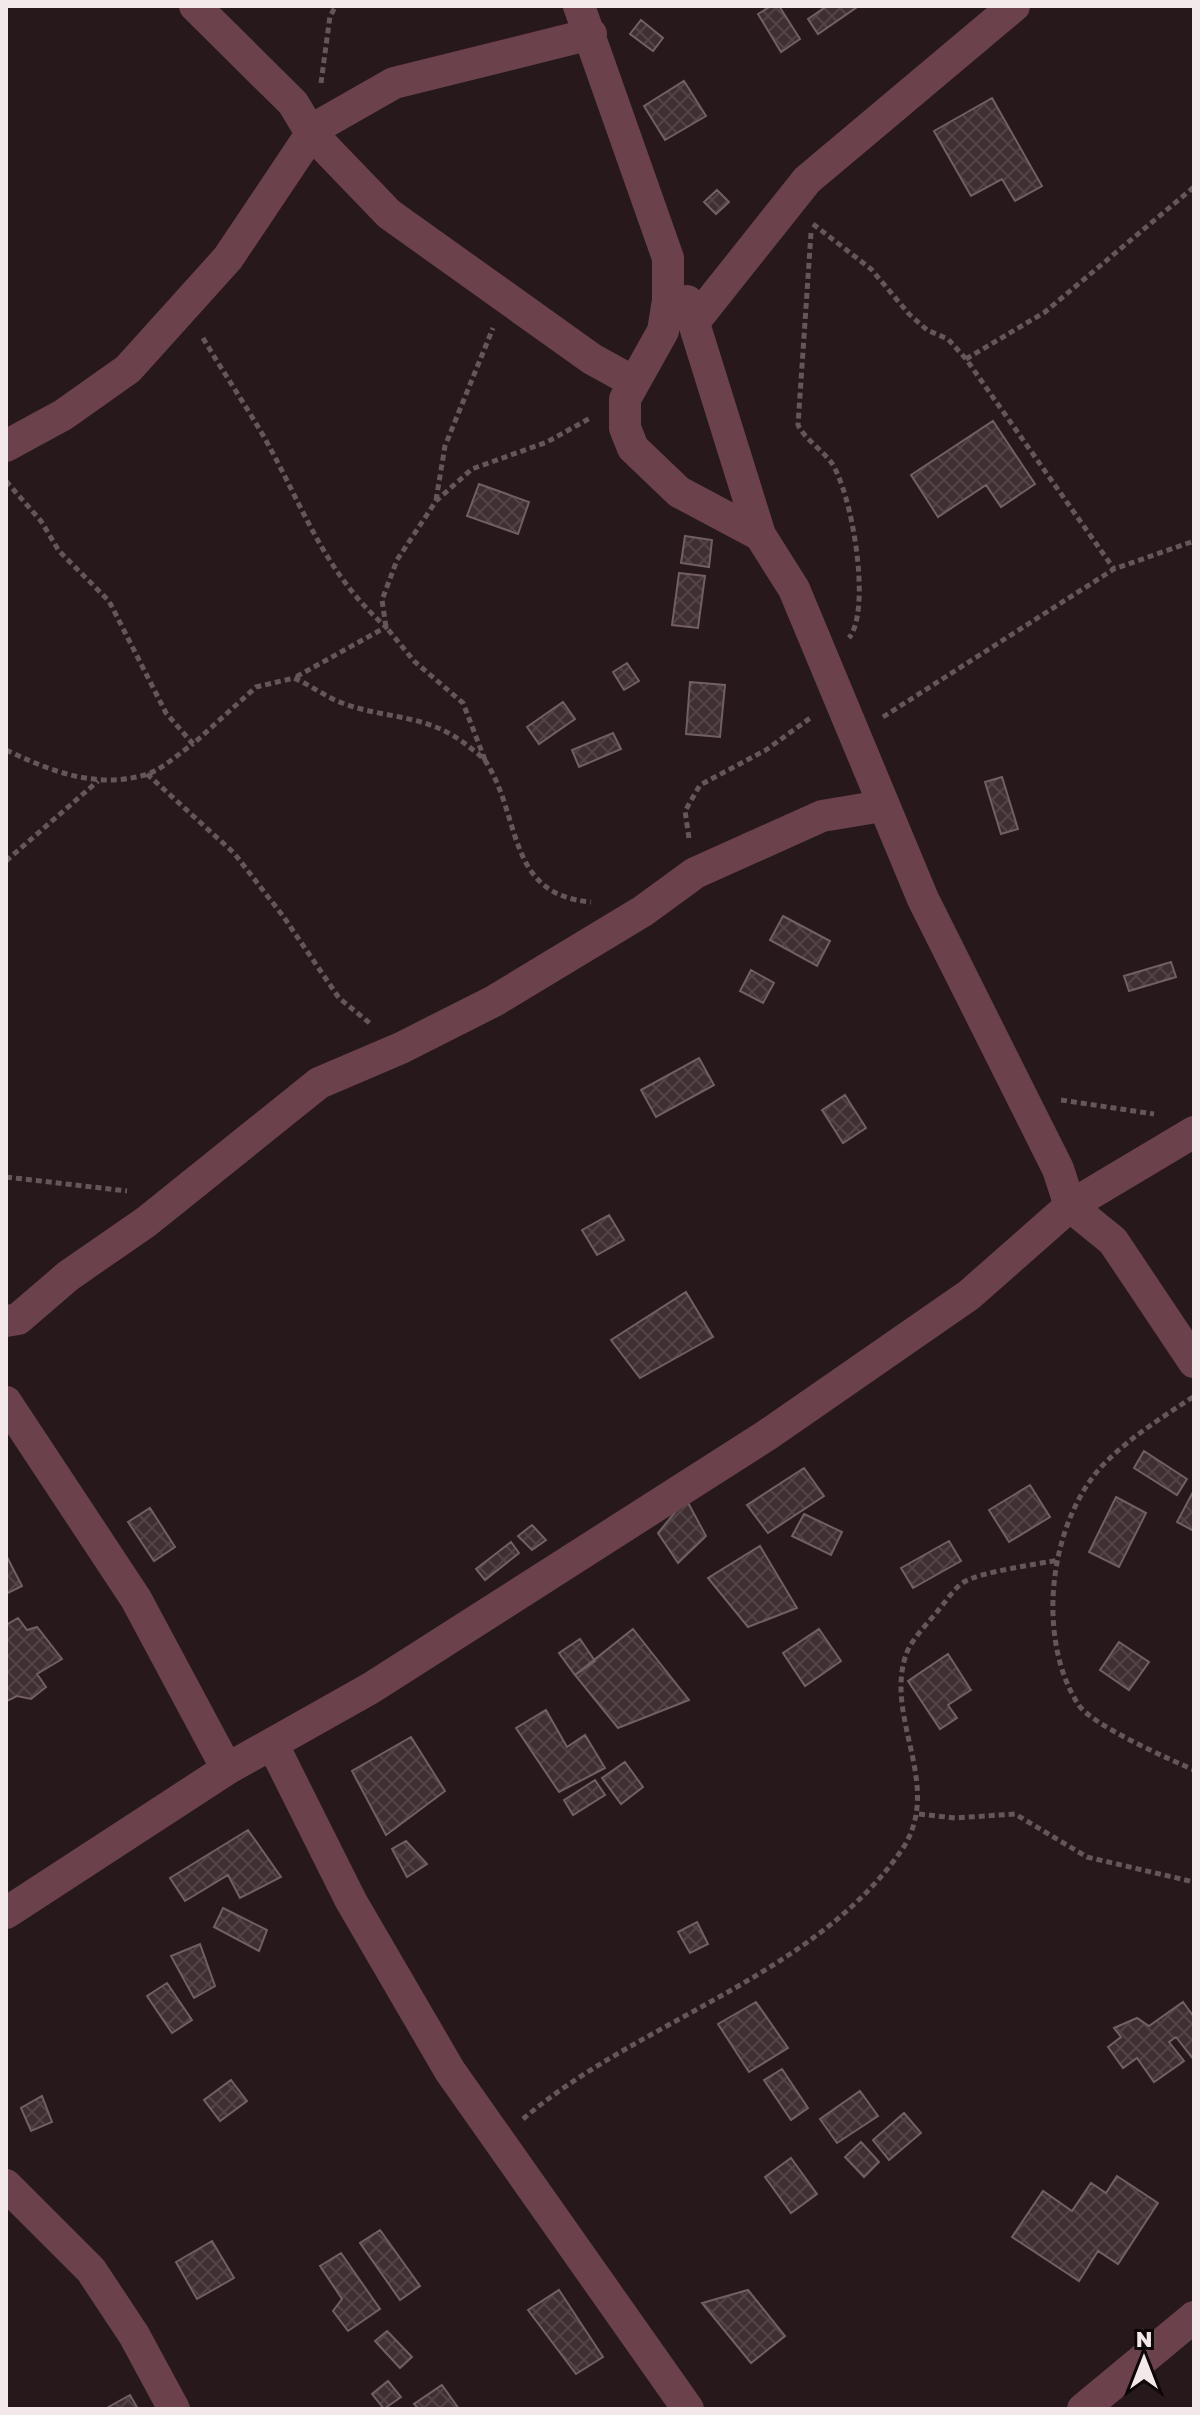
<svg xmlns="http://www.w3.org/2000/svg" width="1200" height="2415" font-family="'Golos Text',sans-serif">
<defs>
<pattern id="building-cross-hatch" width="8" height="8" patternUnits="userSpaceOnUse" patternTransform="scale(2)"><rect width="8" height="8" fill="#3f2f32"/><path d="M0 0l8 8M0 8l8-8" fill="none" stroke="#524346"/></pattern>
</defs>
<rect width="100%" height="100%" fill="#27181b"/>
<path fill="url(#building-cross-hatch)" stroke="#725f62" stroke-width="2" d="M771 6H779L800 39 781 52 758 14Z
M827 6H856L857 7 818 34 808 19Z
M641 20 663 38 653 51 630 34Z
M684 81 706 116 665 140 644 106Z
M992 98 1042 186 1015 201 1002 179 971 196 934 131Z
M717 190 729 202 716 214 704 202Z
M993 421 1035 484 1001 507 986 485 938 517 911 475Z
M479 484 529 502 518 534 467 516Z
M685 536 712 540 709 567 681 563Z
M679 573 705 576 698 628 672 625Z
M627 663 639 681 624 690 613 672Z
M690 682 725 685 720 737 686 734Z
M563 702 575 719 539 744 527 727Z
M613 733 621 749 579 767 572 750Z
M1002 777 1018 829 1001 834 985 782Z
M783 916 830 941 817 966 770 940Z
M1171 962 1176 977 1129 991 1124 976Z
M751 970 774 983 763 1003 740 991Z
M699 1058 714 1085 656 1117 641 1090Z
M845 1095 866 1128 843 1143 822 1110Z
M609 1215 624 1240 597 1255 582 1230Z
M686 1292 713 1337 640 1378 611 1340Z
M1144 1451 1187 1479 1177 1495 1134 1468Z
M804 1468 824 1496 768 1533 747 1505Z
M1030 1485 1050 1517 1009 1542 989 1510Z
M1194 1490V1531L1177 1522Z
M1116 1497 1146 1513 1119 1567 1089 1552Z
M686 1499 706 1536 678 1563 658 1533Z
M150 1508 175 1547 154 1561 128 1522Z
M804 1514 842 1532 831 1555 792 1536Z
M532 1525 546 1540 532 1550 518 1536Z
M949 1541 961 1561 913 1588 901 1568Z
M511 1542 519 1553 485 1580 476 1569Z
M760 1546 797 1608 748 1627 708 1578Z
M7 1557 22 1586 6 1594V1558Z
M18 1618 27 1630 37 1627 62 1659 37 1674 46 1687 31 1699 17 1696 7 1701 6 1625Z
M633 1629 689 1700 618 1728 575 1675Z
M819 1629 841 1661 805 1686 783 1653Z
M580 1639 595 1661 575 1675 559 1653Z
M1119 1642 1149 1662 1129 1690 1100 1670Z
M948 1654 971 1690 948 1705 957 1718 940 1729 908 1681Z
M546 1710 567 1747 585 1735 605 1768 559 1792 516 1728Z
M411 1737 445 1791 386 1835 352 1771Z
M625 1762 643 1787 621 1804 602 1778Z
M595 1780 605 1795 573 1815 564 1800Z
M248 1830 281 1877 240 1898 228 1875 185 1901 170 1878Z
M406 1841 427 1864 407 1877 392 1849Z
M223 1908 267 1930 259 1951 214 1927Z
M697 1922 708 1944 690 1953 678 1932Z
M200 1944 215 1986 194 1998 171 1956Z
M167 1983 192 2020 172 2033 147 1996Z
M756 2002 788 2048 749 2072 718 2024Z
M1183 2002 1194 2017V2060L1176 2037 1169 2042 1184 2061 1154 2082 1137 2058 1123 2068 1108 2047 1121 2037 1114 2028 1137 2018 1149 2026Z
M782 2069 808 2108 791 2120 764 2080Z
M231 2080 247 2101 220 2121 204 2100Z
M860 2091 878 2116 837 2143 820 2119Z
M42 2096 52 2122 31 2131 21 2108Z
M904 2113 921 2133 889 2160 873 2140Z
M861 2142 879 2162 864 2177 845 2157Z
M791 2158 817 2194 791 2213 765 2177Z
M1117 2176 1158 2203 1118 2264 1098 2251 1079 2281 1012 2237 1043 2191 1072 2211 1091 2183 1106 2193Z
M380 2230 420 2286 400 2300 360 2243Z
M212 2241 234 2278 197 2299 176 2262Z
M341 2253 380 2309 348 2331 333 2311 342 2299 320 2266Z
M559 2290 603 2357 576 2374 528 2310Z
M748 2290 785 2336 751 2363 702 2303Z
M387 2331 412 2357 400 2368 375 2341Z
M388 2381 401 2397 384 2409 372 2394Z
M442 2385 459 2409H419L414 2404Z
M130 2395 138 2409H105Z"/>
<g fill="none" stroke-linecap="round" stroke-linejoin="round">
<path stroke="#655759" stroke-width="5" stroke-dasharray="6 4" stroke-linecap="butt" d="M321 83 330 16 336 6
M813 224 871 269 909 314 927 330 948 339 966 359 1114 569
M811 233 798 425C805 439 821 449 831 462 852 492 872 609 849 638
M203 338C223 372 245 404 264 437 304 508 323 571 386 627L294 678
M966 359 1045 312 1194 187
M6 481 41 521 59 551 109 601 166 713 193 744 256 687 294 678C310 685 326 697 342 703 388 720 427 713 468 746 474 751 482 756 486 762 522 818 506 895 591 902
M436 500 445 446 493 328
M883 717 1114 569 1194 541
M6 750C51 771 94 789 145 775 162 770 179 753 193 744
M485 760 463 703 414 661 386 627 382 600 397 560 436 501 472 469 547 442 592 417
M147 774 234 853 283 916 339 998 372 1025
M689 838 685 811 700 785 766 750 813 716
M6 861 98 781
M1061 1100 1154 1114
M6 1177 127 1191
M1193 1397C1164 1416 1134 1435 1109 1459 1050 1514 1034 1635 1078 1704 1091 1725 1169 1759 1194 1770
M919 1814 955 1818 1015 1814 1087 1857 1194 1882
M523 2119C636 2022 814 1976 901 1851 946 1786 882 1718 907 1652 913 1638 927 1624 936 1613 944 1604 954 1588 964 1582 980 1572 1038 1564 1059 1560"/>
<path stroke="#6b424b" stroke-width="32" d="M195 6 293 103 311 133 389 214 592 359 632 381
M687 301 760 535
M694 322 807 180 1014 6
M6 446 63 415 128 369 228 258 315 128 394 83 591 34
M1194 1132 1070 1206 1113 1241 1194 1362
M6 1321 18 1319 68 1276 146 1222 319 1083 401 1048 494 1001 643 911 695 873 822 816 882 806
M6 1402 136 1599 227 1769
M273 1745 351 1901 450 2071 688 2409
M6 1913 227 1769 371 1688 767 1435 969 1295 1070 1206 1058 1169 923 899 794 589 760 535 679 492 633 448 625 428V399L663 331 668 300V258L579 6
M6 2185 91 2270 134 2335 174 2409
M1083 2409 1194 2317"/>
</g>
<rect width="1200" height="2415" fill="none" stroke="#f3e8ea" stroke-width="16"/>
<g transform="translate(1144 2359)" stroke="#0c0607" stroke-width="6" paint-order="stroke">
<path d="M0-6L14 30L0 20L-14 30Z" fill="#f3e8ea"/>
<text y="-12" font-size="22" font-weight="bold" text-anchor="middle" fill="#f3e8ea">N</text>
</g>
</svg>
